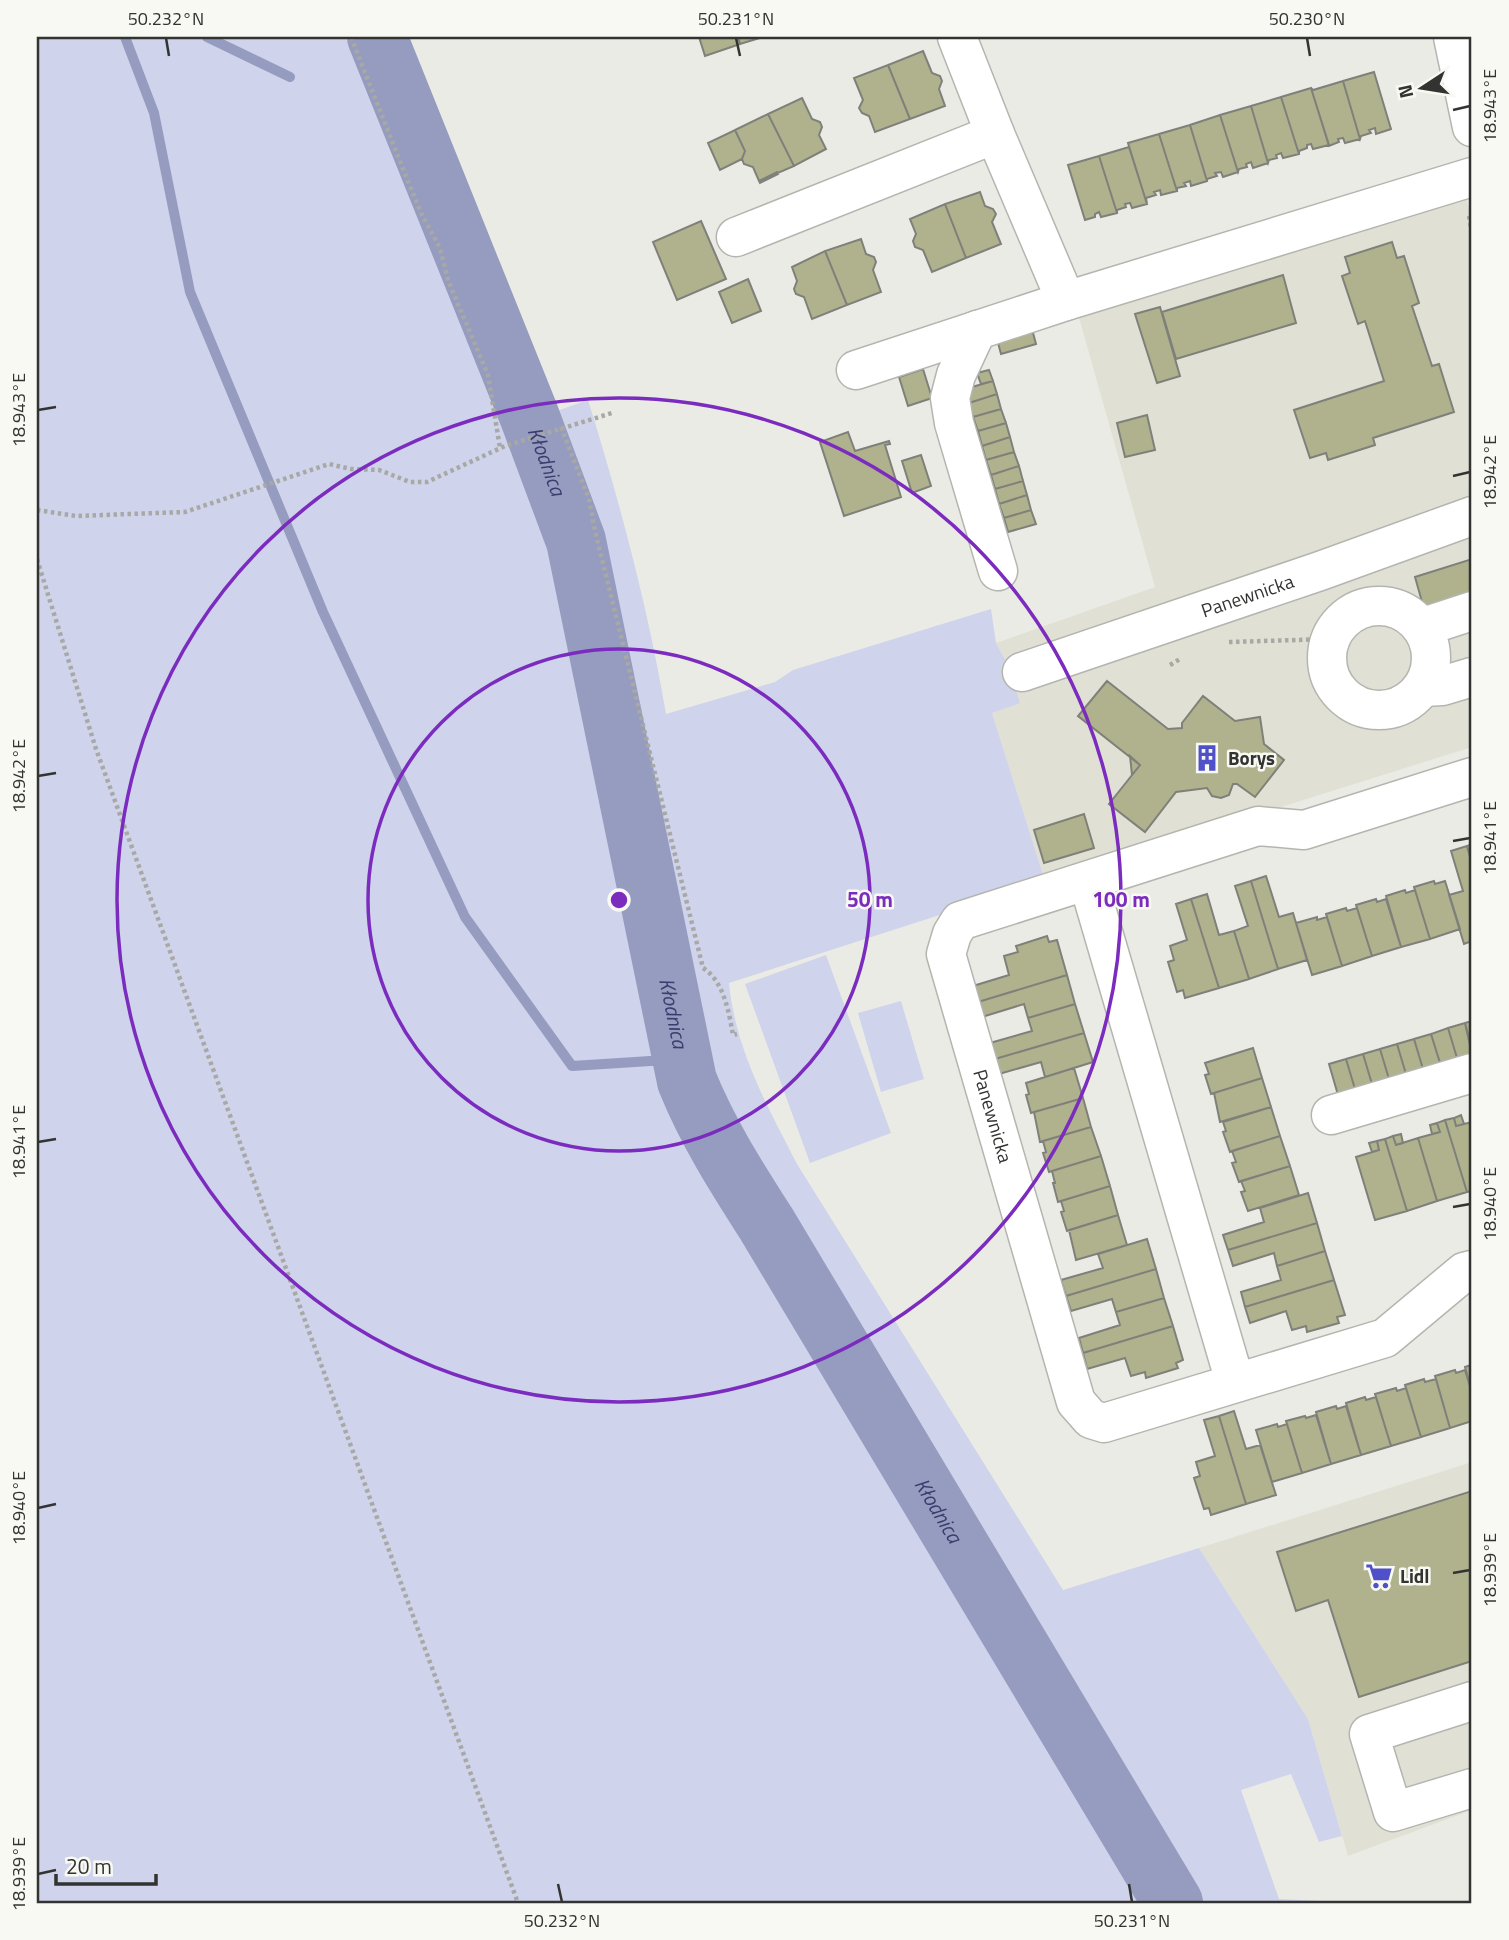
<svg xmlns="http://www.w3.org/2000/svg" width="1509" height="1940" font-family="'Titillium Web',sans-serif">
<rect width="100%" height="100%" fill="#ebebe6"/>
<path fill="#e0e1d4" d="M1465 191 1472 224V747L1045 881 992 713 1019 703 1008 665 996 643 1155 587 1076 307Z
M1472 1462V1810L1348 1856 1308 1719 1199 1548Z"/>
<path fill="#cfd3eb" d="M37 37H370L525 420 570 545 677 1077 689 1114 1161 1903H37Z
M385 37H399L551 413 588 400C620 503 648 608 666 714L775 682 793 670 991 609 996 643 1008 665 1020 703 992 713 1045 881 729 983C735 1048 767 1106 797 1164L1063 1590 1199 1548 1308 1719 1342 1836 1319 1842 1291 1774 1241 1790 1279 1899 1360 1903H1179L716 1129 698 1094 690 1064 585 541 539 418Z
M826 955 891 1133 810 1163 745 984Z
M901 1001 924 1079 881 1092 858 1013Z"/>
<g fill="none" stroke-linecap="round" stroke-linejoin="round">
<path stroke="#969cbf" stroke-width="10" d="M125 37 154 113 190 292 323 612 465 917 572 1066 682 1059
M207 37 290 77"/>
<path stroke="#969cbf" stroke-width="60" id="s1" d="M377 37 529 415 576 541 687 1081C708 1133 737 1178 767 1225L1173 1903"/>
</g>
<path fill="#afb28c" stroke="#80807b" stroke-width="2" d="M699 37H738L740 44 705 56Z
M738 37H763L740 44Z
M923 51 932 73 940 76 942 81 939 89 945 106 910 119 888 65Z
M888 65 910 119 875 132 869 116 862 113 859 108 863 100 854 78Z
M1374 72 1391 129 1376 134 1375 128 1369 130 1371 133 1361 136 1360 139 1343 81Z
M1343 81 1360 139 1345 143 1343 138 1338 139 1339 142 1329 146 1311 88 1313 90Z
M1311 88 1329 145 1313 149 1311 144 1307 145V148L1299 151V154L1281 97Z
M1281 97 1299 154 1283 158 1281 153 1276 155 1277 158 1269 160 1268 163 1251 106Z
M802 98 812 119 820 122 822 127 819 135 826 149 794 166 768 114Z
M1251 106 1268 163 1253 168 1251 162 1246 164 1247 167 1239 169 1238 172 1220 115Z
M768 114 794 166 759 181 753 167 744 164 742 159 745 151 735 130Z
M1220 115 1238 172 1223 177 1221 172 1215 173 1217 176 1207 179V181L1190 125Z
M1190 125 1207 181 1191 186 1190 181 1184 183 1186 186 1177 188V191L1159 134Z
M735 130 745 151 742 159 720 170 708 143Z
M1159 134 1177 191 1161 195 1160 190 1154 192 1156 195 1146 198 1147 204 1128 143Z
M1129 147 1147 204 1132 208 1130 203 1125 204 1126 207 1117 210V213L1099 156Z
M1099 156 1117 213 1101 217 1099 212 1095 214V217L1085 220 1068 165Z
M777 172 778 174 760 183 759 181Z
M980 192 985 206 993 209 996 214 992 222 1001 244 966 258 945 204Z
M945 204 966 258 932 272 923 250 915 247 913 241 916 234 910 219Z
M701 221 726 279 677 300 653 242Z
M861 239 866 254 874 257 876 262 873 270 881 292 847 305 825 251Z
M1392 242 1397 258 1404 256 1419 303 1412 306 1432 366 1439 364 1454 412 1373 438 1375 445 1328 460 1326 453 1310 458 1294 410 1384 381 1365 321 1358 324 1342 276 1350 273 1345 257Z
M825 251 847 305 812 319 804 297 796 294 794 289 797 281 792 267Z
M1283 275 1296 323 1176 359 1162 312Z
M748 279 761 311 732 323 719 292Z
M1160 307 1180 376 1157 383 1135 314Z
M1032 329 1036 344 1001 354 997 339Z
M923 369 932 398 908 406 899 377Z
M989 370 993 381 981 384 977 373Z
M993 381 997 394 969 403 965 389Z
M997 394 1001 409 973 417 969 403Z
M1001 409 1006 423 978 431 973 417Z
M1147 415 1155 450 1125 457 1117 423Z
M1006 423 1010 437 982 446 978 431Z
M848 432 855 451 889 441 890 444 885 445 901 497 844 516 820 442Z
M1010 437 1014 452 986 460 982 446Z
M1014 452 1019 466 991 475 986 460Z
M921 455 931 486 912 493 902 461Z
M1019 466 1023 481 995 489 991 475Z
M1023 481 1027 495 999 504 995 489Z
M1027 495 1031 510 1004 518 999 504Z
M1031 510 1036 524 1008 532 1004 518Z
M1472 559V594L1424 609 1415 577Z
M1107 681 1168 729 1182 728V723L1203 696 1235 721 1260 717 1264 744 1284 760 1255 797 1237 784H1233L1229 795 1221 798 1212 796 1207 788 1176 792 1145 832 1109 804 1140 765 1078 716Z
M1130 756 1140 765 1132 775Z
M1084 814 1094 848 1044 863 1034 830Z
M1472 844V864L1467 846Z
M1467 846 1472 864V941L1464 944 1449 895 1463 891 1451 851Z
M1266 876 1279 917 1293 913 1307 960 1278 969 1251 881Z
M1251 881 1278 969 1249 979 1234 931 1248 926 1235 886Z
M1434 881 1435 884 1445 881 1460 929 1430 939 1414 887Z
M1405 890 1406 893 1415 890 1430 939 1401 947 1386 896Z
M1207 894 1219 935 1234 931 1249 979 1219 988 1191 899Z
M1191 899 1219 988 1185 998 1183 990 1177 992 1168 962 1174 960 1170 946 1187 940 1176 904Z
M1376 899 1377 902 1386 899 1401 947 1372 956 1356 905Z
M1346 908 1347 911 1357 908 1372 956 1342 966 1326 914Z
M1317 917V920L1327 917 1342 966 1312 975 1296 923Z
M1047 936 1049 942 1057 940 1067 975 978 1002 973 986 1009 975 1004 956 1018 952 1016 946Z
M1067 975 1075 1004 1028 1018 1024 1004 982 1017 978 1002Z
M1075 1004 1084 1033 995 1059 990 1043 1032 1031 1028 1018Z
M1472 1021V1048L1465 1023Z
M1465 1023 1472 1054 1457 1058 1448 1028Z
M1448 1028 1457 1058 1440 1063 1431 1034Z
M1084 1033 1093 1062 1045 1077 1041 1062 999 1074 995 1059Z
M1431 1034 1440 1063 1423 1069 1414 1039Z
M1414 1039 1423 1069 1406 1074 1397 1044Z
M1397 1044 1406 1074 1389 1079 1380 1049Z
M1253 1048 1262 1078 1211 1094 1205 1075 1209 1074 1205 1063Z
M1380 1049 1389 1079 1372 1084 1363 1054Z
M1363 1054 1372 1084 1355 1089 1346 1059Z
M1346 1059 1355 1089 1338 1095 1329 1064Z
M1074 1068 1083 1098 1031 1113 1026 1095 1029 1094 1026 1083Z
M1262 1078 1271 1107 1220 1122 1214 1093Z
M1083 1098 1091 1127 1040 1142 1034 1112Z
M1271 1107 1280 1136 1230 1152 1223 1132 1226 1131 1223 1122Z
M1461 1115 1464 1124 1456 1126 1454 1118Z
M1454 1118 1456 1126 1472 1122V1191L1467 1192 1445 1120Z
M1445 1120 1467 1192 1437 1201 1418 1138 1440 1132 1437 1123Z
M1437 1123 1440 1132 1432 1134 1430 1125Z
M1091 1127 1101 1156 1049 1172 1043 1153 1046 1152 1043 1141Z
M1401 1134 1403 1143 1396 1145 1393 1136Z
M1280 1136 1290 1166 1239 1182 1232 1163 1236 1162 1232 1151Z
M1393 1136 1396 1145 1418 1138 1437 1201 1407 1211 1385 1139Z
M1385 1139 1407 1211 1375 1220 1356 1157 1379 1150 1377 1141Z
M1377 1141 1379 1150 1372 1152 1369 1143Z
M1101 1156 1110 1186 1058 1202 1053 1183H1055L1052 1171Z
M1290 1166 1299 1195 1248 1211 1241 1192 1245 1191 1241 1181Z
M1110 1186 1118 1215 1067 1231 1061 1212 1064 1211 1061 1201Z
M1308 1193 1317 1223 1228 1250 1223 1235 1264 1222 1260 1208Z
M1118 1215 1127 1245 1076 1260 1069 1230Z
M1317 1223 1325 1251 1277 1266 1274 1253 1233 1266 1228 1250Z
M1147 1239 1156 1269 1066 1296 1061 1280 1103 1268 1098 1254Z
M1325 1251 1334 1280 1245 1307 1241 1292 1281 1280 1277 1266Z
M1156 1269 1164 1298 1116 1312 1112 1299 1071 1311 1066 1296Z
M1334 1280 1345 1315 1337 1317 1339 1323 1307 1332 1306 1326 1292 1330 1286 1311 1250 1323 1245 1307Z
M1164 1298 1173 1326 1083 1353 1079 1338 1120 1325 1116 1312Z
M1173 1326 1183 1360 1176 1363 1178 1368 1146 1378 1145 1372 1131 1376 1125 1358 1087 1369 1083 1353Z
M1471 1365H1472V1393L1465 1367Z
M1455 1370 1456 1373 1465 1370 1472 1393V1421L1450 1428 1435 1376Z
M1424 1379 1425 1382 1436 1379 1450 1428 1421 1437 1405 1385Z
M1396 1388 1397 1391 1406 1388 1421 1437 1391 1446 1375 1394Z
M1365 1397 1366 1400 1376 1397 1391 1446 1361 1455 1346 1403Z
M1336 1406 1337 1409 1346 1406 1361 1455 1331 1464 1316 1412Z
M1234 1411 1246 1449 1260 1445 1276 1495 1246 1504 1219 1416Z
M1316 1415 1331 1464 1302 1473 1286 1421 1305 1416 1306 1418Z
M1219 1416 1246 1504 1211 1515 1209 1508 1204 1509 1194 1478 1200 1476 1196 1462 1215 1456 1204 1420Z
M1277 1424 1278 1427 1287 1424 1302 1473 1272 1482 1256 1430Z
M1472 1491V1661L1359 1697 1328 1600 1296 1611 1277 1552Z"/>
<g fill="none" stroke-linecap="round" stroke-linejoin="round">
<defs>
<g id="minor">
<path d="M957 37 995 134 1066 301"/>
<path d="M1453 37 1472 127"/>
<path d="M736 237 995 134"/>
<path d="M977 330 956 375 950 398 954 423 998 571"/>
<path d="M856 370 1066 301 1472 177"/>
<circle cx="1379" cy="658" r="52"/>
<path d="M1423 627 1472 611"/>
<path id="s2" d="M1022 672 1320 571 1472 516"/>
<path d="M1424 687 1442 686 1472 677"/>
<path id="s3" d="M1472 777 1304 830 1258 826 960 921 952 934 946 954 1076 1402 1091 1419 1104 1423 1385 1338 1464 1272 1472 1270"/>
<path d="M1088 881 1235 1382"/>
<path d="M1331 1115 1472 1073"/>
<path d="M1472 1701 1369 1734 1393 1812 1472 1788"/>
</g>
</defs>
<use href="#minor" stroke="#b5b5b0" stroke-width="41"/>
<path stroke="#a8a8a5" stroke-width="4.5" stroke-dasharray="3.5 3.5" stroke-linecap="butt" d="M351 37 407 179 422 215 440 248 448 280 488 375 500 448
M1469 216 1472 233
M561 427 589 499 595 531 703 968C724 981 729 1013 733 1035L737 1034
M37 510 76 516 185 512 329 464 351 469 379 470 410 482H427L505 446 612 413
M37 559 96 749 518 1903
M1229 642 1330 639
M1170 665 1180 659"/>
<use href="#minor" stroke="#fff" stroke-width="38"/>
</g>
<path fill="none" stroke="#333331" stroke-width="2.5" d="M166 38 169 56M736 38 740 56M1307 38 1310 56M1453 110 1470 106M38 410 56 407M1453 476 1470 472M38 776 56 773M1453 841 1470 838M38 1142 56 1139M1453 1207 1470 1204M38 1508 56 1504M1453 1573 1470 1570M38 1874 56 1870M558 1884 562 1902M1129 1884 1132 1902"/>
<g fill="none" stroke="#7b2cbf" stroke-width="3.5">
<circle cx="619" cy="900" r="251"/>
<circle cx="619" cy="900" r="502"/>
</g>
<defs>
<symbol id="building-bare" viewBox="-9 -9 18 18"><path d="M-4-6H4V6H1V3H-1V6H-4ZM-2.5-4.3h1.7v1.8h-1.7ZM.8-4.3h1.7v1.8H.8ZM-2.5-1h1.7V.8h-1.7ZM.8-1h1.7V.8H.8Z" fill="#5051c8" stroke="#f8f9f3" stroke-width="2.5" paint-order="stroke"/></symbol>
<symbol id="supermarket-bare" viewBox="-9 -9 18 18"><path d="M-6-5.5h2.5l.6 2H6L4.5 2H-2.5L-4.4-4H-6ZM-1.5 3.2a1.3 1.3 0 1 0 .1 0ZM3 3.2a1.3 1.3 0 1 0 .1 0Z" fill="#5051c8" stroke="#f8f9f3" stroke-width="2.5" paint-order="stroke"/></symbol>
</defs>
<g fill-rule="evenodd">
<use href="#building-bare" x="1188" y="739" width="38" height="38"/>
<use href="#supermarket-bare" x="1360" y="1557" width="38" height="38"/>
</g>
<g text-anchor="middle" stroke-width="5" stroke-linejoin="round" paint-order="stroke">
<g font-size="19" fill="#333331" stroke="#f8f9f3">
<text dy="7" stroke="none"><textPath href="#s2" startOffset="238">Panewnicka</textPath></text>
<text dy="7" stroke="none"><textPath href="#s3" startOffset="740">Panewnicka</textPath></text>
</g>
<g font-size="19" font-weight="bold" fill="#333331" stroke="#f8f9f3" text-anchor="start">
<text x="1228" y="765">Borys</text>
<text x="1400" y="1583">Lidl</text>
</g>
<g font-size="21" font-style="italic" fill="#393e6e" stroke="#f8f9f3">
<text dy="7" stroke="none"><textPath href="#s1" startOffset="457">Kłodnica</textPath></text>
<text dy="7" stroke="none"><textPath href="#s1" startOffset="1024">Kłodnica</textPath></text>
<text dy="7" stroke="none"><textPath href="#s1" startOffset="1591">Kłodnica</textPath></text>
</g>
</g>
<circle cx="619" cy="900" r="10" fill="#7b2cbf" stroke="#f8f9f3" stroke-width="3.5"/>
<g font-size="21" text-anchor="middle" font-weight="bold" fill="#7b2cbf" stroke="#f8f9f3" stroke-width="5" stroke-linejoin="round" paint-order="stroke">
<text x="870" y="907">50 m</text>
<text x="1121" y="907">100 m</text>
</g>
<rect width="1509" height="1940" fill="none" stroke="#f8f9f3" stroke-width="77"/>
<g transform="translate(1422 88) rotate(258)" stroke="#f8f9f3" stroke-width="5" paint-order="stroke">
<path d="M0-5L12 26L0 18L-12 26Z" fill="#333331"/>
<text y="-10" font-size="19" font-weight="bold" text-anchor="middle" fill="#333331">N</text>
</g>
<path d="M56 1874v10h100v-10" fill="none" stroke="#333331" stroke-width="3.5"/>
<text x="66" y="1874" font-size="21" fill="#333331" stroke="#f8f9f3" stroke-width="5" paint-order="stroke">20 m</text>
<rect x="38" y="38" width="1432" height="1864" fill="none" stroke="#333331" stroke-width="2.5"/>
<g font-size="18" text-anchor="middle" fill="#333331">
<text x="166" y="25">50.232°N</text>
<text x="736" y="25">50.231°N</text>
<text x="1307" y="25">50.230°N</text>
<text transform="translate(1490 106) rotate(-90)" y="6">18.943°E</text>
<text transform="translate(19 410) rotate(-90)" y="6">18.943°E</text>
<text transform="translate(1490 472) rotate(-90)" y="6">18.942°E</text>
<text transform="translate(19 776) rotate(-90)" y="6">18.942°E</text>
<text transform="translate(1490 838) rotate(-90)" y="6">18.941°E</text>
<text transform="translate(19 1142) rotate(-90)" y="6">18.941°E</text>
<text transform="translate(1490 1204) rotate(-90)" y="6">18.940°E</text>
<text transform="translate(19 1508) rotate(-90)" y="6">18.940°E</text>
<text transform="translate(1490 1570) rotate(-90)" y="6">18.939°E</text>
<text transform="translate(19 1874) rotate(-90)" y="6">18.939°E</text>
<text x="562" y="1927">50.232°N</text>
<text x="1132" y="1927">50.231°N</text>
</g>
</svg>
